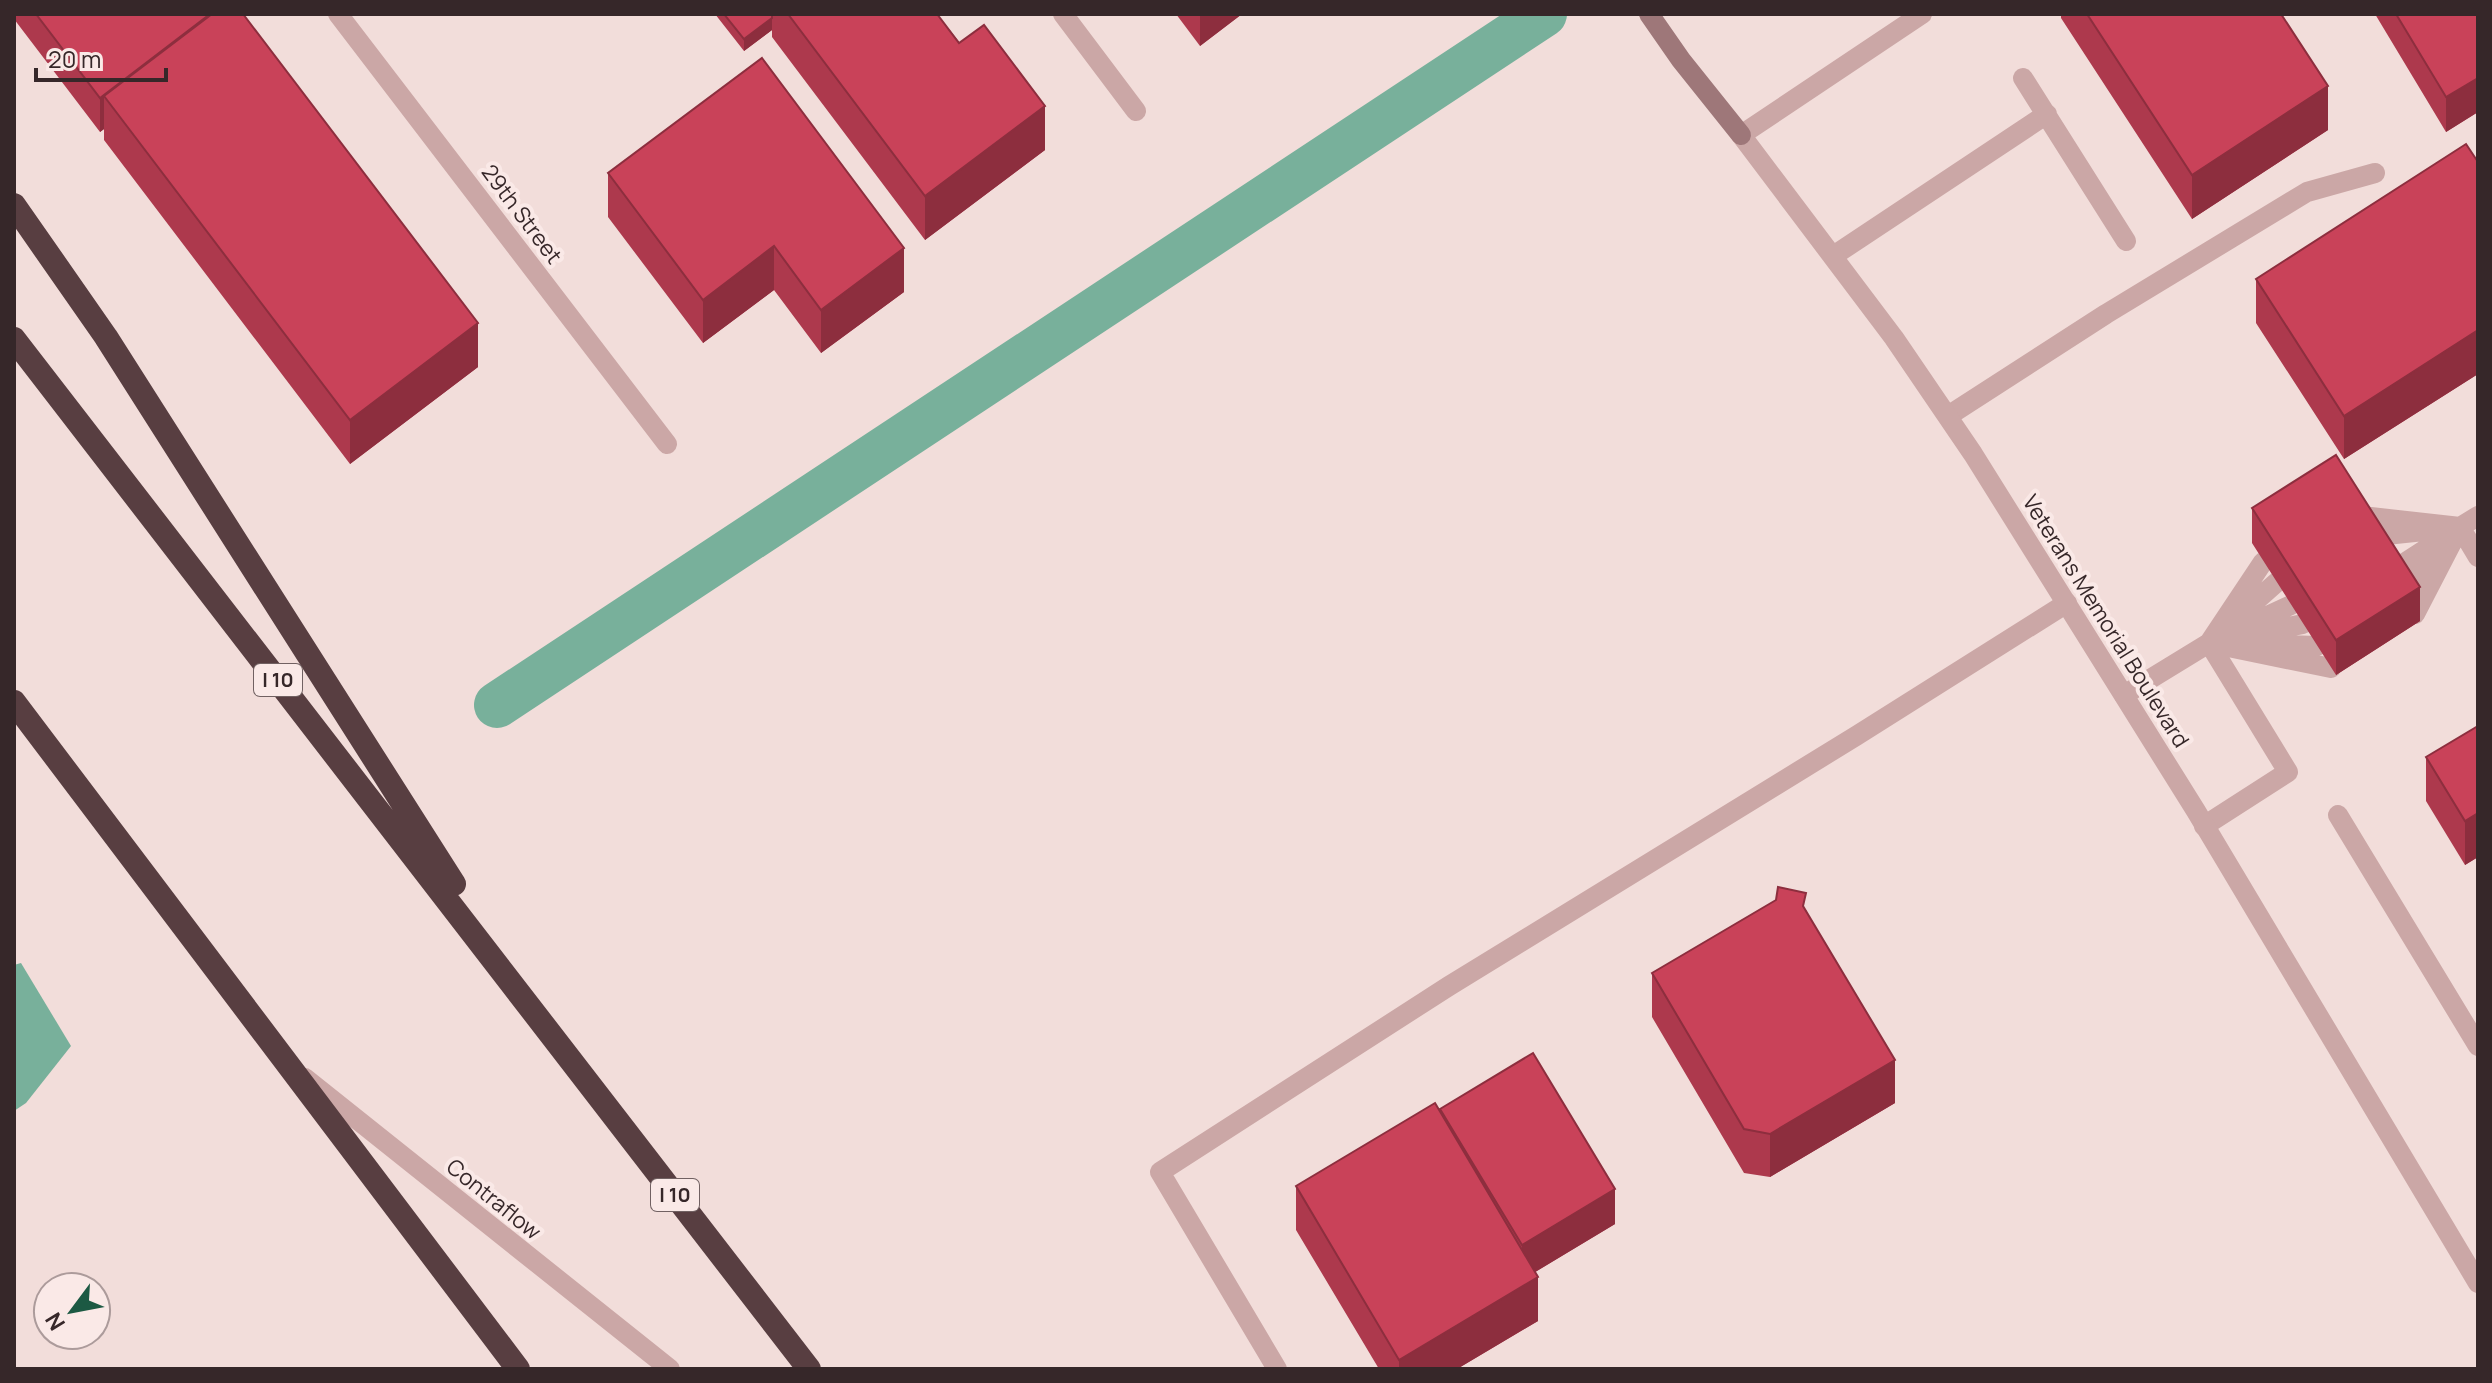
<svg xmlns="http://www.w3.org/2000/svg" width="2492" height="1383" font-family="Manrope,sans-serif">
<rect width="100%" height="100%" fill="#f2ddda"/>
<path fill="#78b09b" d="M21 963 71 1046 26 1103 14 1111V965Z"/>
<g fill="none" stroke-linecap="round" stroke-linejoin="round">
<path stroke="#78b09b" stroke-width="46" d="M497 705 1544 14"/>
<path stroke="#cba7a6" stroke-width="20" d="M2023 78 2126 241
M1833 256 2047 114
M1948 416 2106 314 2307 192 2375 173
M2353 515 2460 527
M2478 516 2460 527 2478 557
M2367 537 2424 531
M2389 573 2437 542
M2402 592 2441 548
M2415 614 2460 527
M2233 621 2277 582
M2248 635 2303 624
M2209 643 2331 668
M2209 643 2263 562
M2261 644 2317 646
M2124 695 2209 643 2291 605
M2338 815 2478 1046
M2204 826 2288 772 2209 643
M305 1078 670 1369
M1277 1369 1160 1172 1449 986 1856 736 2067 603"/>
<path stroke="#cba7a6" stroke-width="20" d="M338 14 667 444
M1063 14 1136 111
M1922 14 1741 135 1894 338 1973 454 2196 811 2478 1283"/>
<path stroke="#9e7779" stroke-width="20" d="M1649 14 1681 60 1741 135"/>
<path stroke="#583e41" stroke-width="24" d="M14 205 106 337 454 884
M14 339 809 1369
M14 702 518 1369"/>
</g>
<path fill="#ad394d" d="M14 14H243L478 367 350 464 104 140V129L100 132 14 19Z
M715 14H937L1045 150 925 240 772 37V30L744 51Z
M1176 14H1242L1200 46Z
M2061 14H2281L2328 130 2192 219 2061 18Z
M2375 14H2478V112L2446 132Z
M2478 162V374L2344 459 2256 323V279Z
M608 173 904 292 821 353 774 290 703 343 608 217Z
M2252 508 2420 621 2336 675 2252 543Z
M2478 726V857L2465 865 2426 801V757Z
M1806 910 1895 1103 1770 1177 1744 1173 1652 1017V973Z
M1440 1109 1615 1224 1535 1272 1538 1321 1457 1369H1379L1296 1230V1186L1440 1112Z"/>
<path fill="#8d2e3e" d="M1200 14H1242L1200 46Z
M772 18V30L744 51V39Z
M2478 78V112L2446 132V97Z
M2328 86V130L2192 219V175Z
M104 96V129L100 132V98Z
M1045 106V150L925 240V196Z
M774 246V290L703 343V300Z
M904 248V292L821 353V310Z
M478 323V367L350 464V420Z
M2478 330V374L2344 459V416Z
M2420 587V621L2336 675V640Z
M2478 813V857L2465 865V821Z
M1895 1060V1103L1770 1177V1134Z
M1615 1189V1224L1522 1280V1245Z
M1538 1277V1321L1457 1369H1399V1360Z"/>
<path fill="#c94259" stroke="#8d2e3e" stroke-width="2" d="M36 14H210L100 98Z
M212 14H243L478 323 350 420 104 96Z
M724 14H772V18L744 39Z
M788 14H937L959 43 984 25 1045 106 925 196Z
M2087 14H2281L2328 86 2192 175Z
M2396 14H2478V78L2446 97Z
M762 58 904 248 821 310 774 246 703 300 608 173Z
M2466 144 2478 162V330L2344 416 2256 279Z
M2336 455 2420 587 2336 640 2252 508Z
M2478 726V813L2465 821 2426 757Z
M1778 887 1806 893 1803 906 1895 1060 1770 1134 1744 1129 1652 973 1776 900Z
M1533 1053 1615 1189 1522 1245 1440 1109Z
M1435 1103 1538 1277 1399 1360 1296 1186Z"/>
<g text-anchor="middle" stroke-width="8" stroke-linejoin="round" paint-order="stroke">
<g fill="#fae9e7" stroke="#716162" stroke-width="2">
<rect x="254" y="664" width="48" height="32" rx="6"/>
<rect x="651" y="1179" width="48" height="32" rx="6"/>
</g>
<g font-size="20" font-weight="bold" fill="#362729">
<text x="278" y="687">I 10</text>
<text x="675" y="1202">I 10</text>
</g>
<g font-size="22" fill="#362729" stroke="#fae9e7">
<text transform="translate(522 214) rotate(53)" y="8">29th Street</text>
<text transform="translate(2106 621) rotate(58)" y="8">Veterans Memorial Boulevard</text>
<text transform="translate(494 1199) rotate(39)" y="8">Contraflow</text>
</g>
</g>
<rect width="2492" height="1383" fill="none" stroke="#362729" stroke-width="32"/>
<g transform="translate(72 1311) rotate(238)"><circle r="38" fill="#fae9e7" stroke="#ac9b9b" stroke-width="2"/>
<path d="M0-6L14 30L0 20L-14 30Z" fill="#1c5943"/>
<text y="-12" font-size="22" font-weight="bold" text-anchor="middle" fill="#362729">N</text>
</g>
<path d="M36 68v12h130v-12" fill="none" stroke="#362729" stroke-width="4"/>
<text x="48" y="68" font-size="24" fill="#362729" stroke="#fae9e7" stroke-width="6" paint-order="stroke">20 m</text>
</svg>
